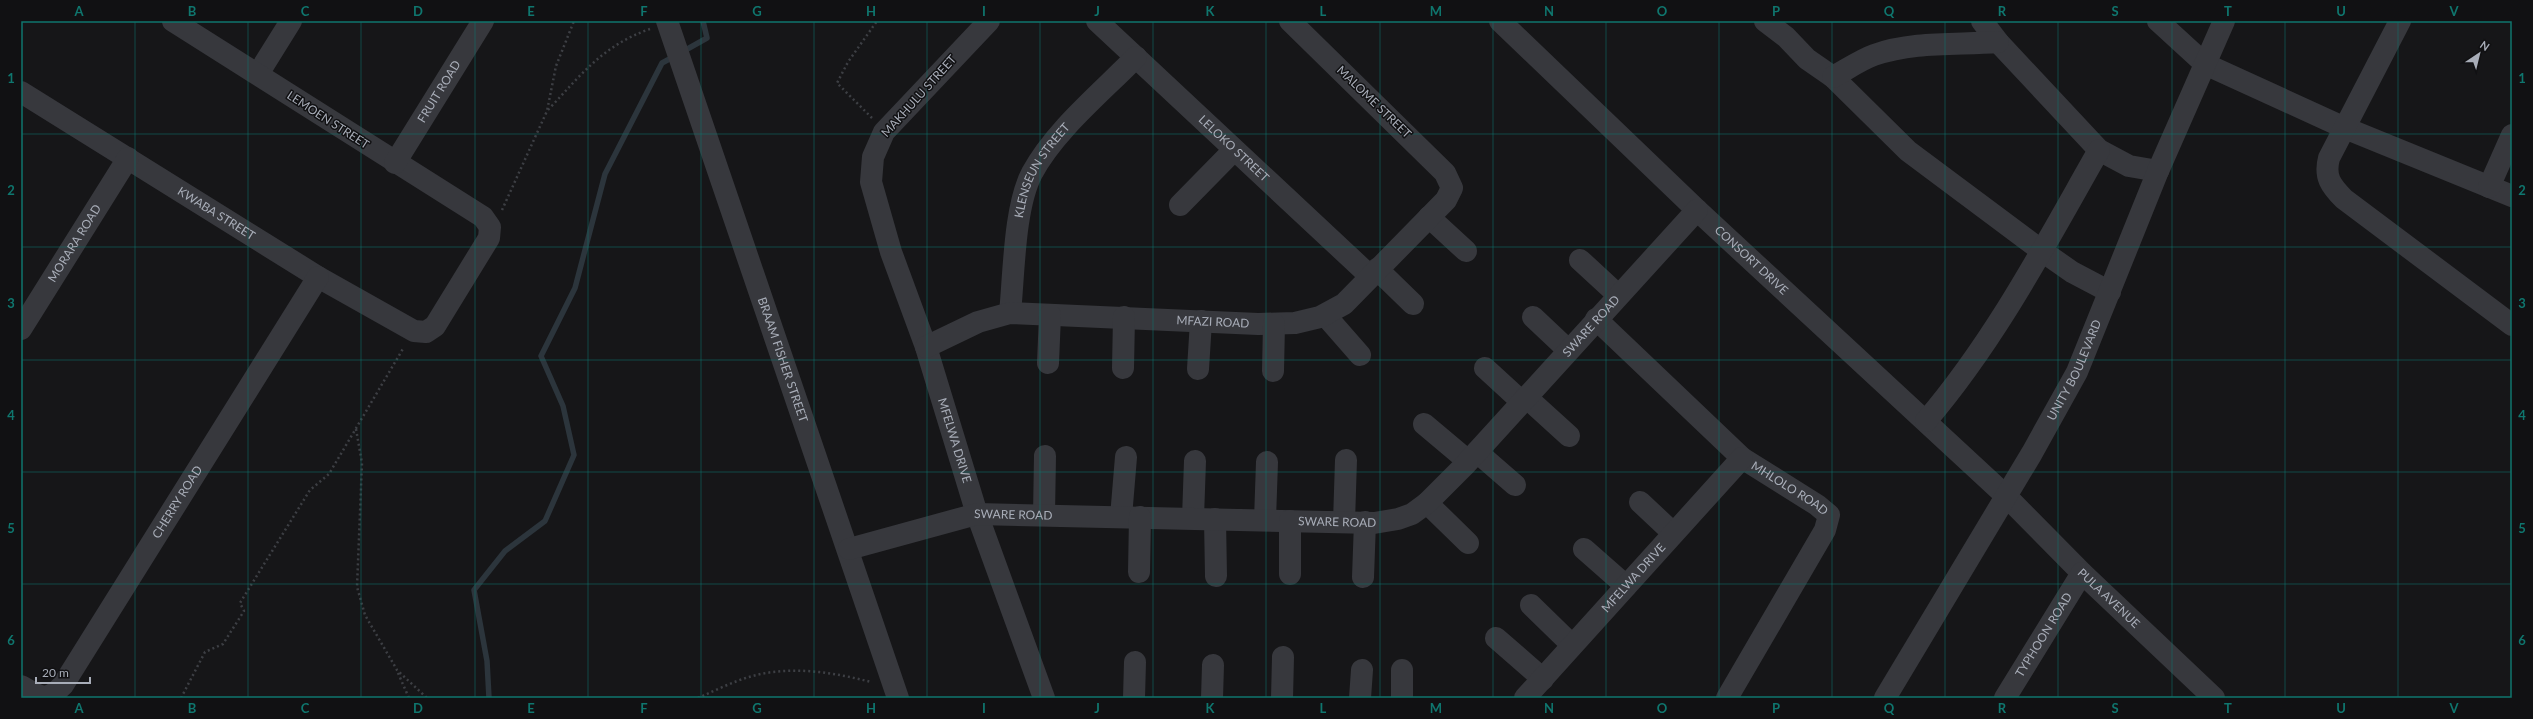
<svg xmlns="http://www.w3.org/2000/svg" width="2533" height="719" font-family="Lato,sans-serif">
<rect width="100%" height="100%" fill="#161618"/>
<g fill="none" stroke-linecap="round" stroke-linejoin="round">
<path stroke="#2c353c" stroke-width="5.5" d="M682 52 707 38 703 21
M489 698 487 661 474 590 505 551 545 521 574 455 563 406 541 356 575 288 605 174 662 63 675 56"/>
<path stroke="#3d3f44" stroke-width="2.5" stroke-dasharray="2 3" stroke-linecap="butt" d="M548 110C580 76 603 45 650 29
M872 118 837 83 848 62 877 21
M502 210 547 111 556 66 574 21
M356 429 362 463 357 587 365 615 397 670 427 698
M398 673 409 698
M181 698 205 652 223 644 244 611 240 603 310 490 329 474 404 347
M698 698C714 691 732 682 749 677 789 665 832 672 871 682"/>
<g stroke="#37383d" stroke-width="22">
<path id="s1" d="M667 21 898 698"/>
<path id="s2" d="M989 21 884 132 873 157 871 182 891 252 926 347 977 514 1044 698"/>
<path id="s3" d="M1097 21 1370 276"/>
<path id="s4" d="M1500 21 1697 210 2006 496 2082 573 2214 698"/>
<path d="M1765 21 1786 37 1807 59 1833 77 1908 151 2042 251 2072 272 2110 292"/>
<path d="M1982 21 1998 42 2099 150 2129 166 2158 171"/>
<path d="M2158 21 2205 64 2345 128 2512 196"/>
<path d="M2400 21 2329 158C2324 177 2331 186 2344 199L2512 325"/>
<path d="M258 74 291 21"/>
<path d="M1833 77C1846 70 1860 60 1874 55 1913 41 1957 45 1998 42"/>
<path id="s5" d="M21 92 318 277 414 331 426 332 435 326 489 238 490 227 483 217 173 21"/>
<path id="s6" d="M395 163 483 21"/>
<path d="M2489 187 2512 135"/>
<path d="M1180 205 1234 150"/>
<path d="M1429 217 1466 251"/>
<path d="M1580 260 1618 295"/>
<path d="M1377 269 1413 304"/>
<path id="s7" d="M1010 313C1014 274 1014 207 1032 173 1055 130 1102 92 1136 57"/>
<path d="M1325 315 1360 355"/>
<path d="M1533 317 1568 350"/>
<path id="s8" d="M1596 319 1742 458 1817 505 1829 515 1825 530 1727 698"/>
<path id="s9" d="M21 329 128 158"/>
<path id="s10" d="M926 347 978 322 1010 313 1258 324 1295 323 1320 317 1344 304 1446 200 1452 188 1445 173 1290 21"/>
<path d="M1048 363 1050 315"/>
<path d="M1123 368 1124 317"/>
<path d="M1485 368 1522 402"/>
<path d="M1198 369 1201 321"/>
<path d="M1273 371 1274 324"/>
<path d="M1526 397 1569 436"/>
<path d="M1926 421C1996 339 2046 243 2099 150"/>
<path d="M1424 424 1468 461"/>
<path d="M1477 452 1515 485"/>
<path d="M1640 502 1673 533"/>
<path d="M1427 503 1468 543"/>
<path d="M1044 515 1045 456"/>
<path d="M1121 517 1126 457"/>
<path d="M1193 518 1195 461"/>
<path d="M1215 519 1216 576"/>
<path d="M1265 520 1267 462"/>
<path d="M1344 522 1346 460"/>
<path id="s11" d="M849 549 977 514 1374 523 1398 519 1412 514 1427 503 1464 466 1697 210"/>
<path d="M1584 549 1626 586"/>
<path d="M1139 572 1140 517"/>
<path d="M1290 574V521"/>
<path d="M1363 577 1365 522"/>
<path d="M1531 605 1572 645"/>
<path d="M1496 638 1543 679"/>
<path id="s12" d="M21 686C40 697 46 703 63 685L318 277"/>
<path d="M1134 698 1135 662"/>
<path d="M1212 698 1213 665"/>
<path d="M1282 698 1283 657"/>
<path d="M1360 698 1362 670"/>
<path d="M1402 698V670"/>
<path id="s13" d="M1525 698 1742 458"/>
<path id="s14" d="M1885 698 2032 453 2077 372 2158 171 2224 21"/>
<path id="s15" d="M2005 698 2082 573"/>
</g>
</g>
<path fill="none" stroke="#0f766e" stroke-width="1" stroke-opacity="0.55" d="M135 21V698M248 21V698M361 21V698M475 21V698M588 21V698M701 21V698M814 21V698M927 21V698M1040 21V698M1153 21V698M1266 21V698M1380 21V698M1493 21V698M1606 21V698M1719 21V698M1832 21V698M1945 21V698M2058 21V698M2172 21V698M2285 21V698M2398 21V698M21 134H2512M21 247H2512M21 360H2512M21 472H2512M21 584H2512"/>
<g text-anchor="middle" stroke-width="3" stroke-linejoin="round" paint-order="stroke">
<g font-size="12" fill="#a8adb8" stroke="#111113">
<text dy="4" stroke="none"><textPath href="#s6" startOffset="84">FRUIT ROAD</textPath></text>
<text transform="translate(919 96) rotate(-48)" y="4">MAKHULU STREET</text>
<text transform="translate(1374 102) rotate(44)" y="4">MALOME STREET</text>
<text transform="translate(328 120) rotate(33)" y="4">LEMOEN STREET</text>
<text dy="4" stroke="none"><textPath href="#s3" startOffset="187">LELOKO STREET</textPath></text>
<text dy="4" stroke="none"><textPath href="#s7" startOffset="149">KLENSEUN STREET</textPath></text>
<text dy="4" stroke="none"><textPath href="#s5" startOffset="230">KWABA STREET</textPath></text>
<text dy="4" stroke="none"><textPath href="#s9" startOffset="101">MORARA ROAD</textPath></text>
<text dy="4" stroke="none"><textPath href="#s4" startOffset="347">CONSORT DRIVE</textPath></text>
<text dy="4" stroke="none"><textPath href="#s10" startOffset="294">MFAZI ROAD</textPath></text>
<text dy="4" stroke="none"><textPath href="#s11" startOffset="829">SWARE ROAD</textPath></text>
<text dy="4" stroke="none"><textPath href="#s1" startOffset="358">BRAAM FISHER STREET</textPath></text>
<text dy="4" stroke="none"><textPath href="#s14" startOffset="379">UNITY BOULEVARD</textPath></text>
<text dy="4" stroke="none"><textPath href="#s2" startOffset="477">MFELWA DRIVE</textPath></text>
<text dy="4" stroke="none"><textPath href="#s8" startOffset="258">MHLOLO ROAD</textPath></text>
<text dy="4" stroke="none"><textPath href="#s12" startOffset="264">CHERRY ROAD</textPath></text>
<text dy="4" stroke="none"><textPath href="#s11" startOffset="169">SWARE ROAD</textPath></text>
<text dy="4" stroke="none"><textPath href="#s11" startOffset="493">SWARE ROAD</textPath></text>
<text dy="4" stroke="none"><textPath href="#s13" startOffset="162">MFELWA DRIVE</textPath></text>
<text dy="4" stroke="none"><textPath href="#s4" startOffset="839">PULA AVENUE</textPath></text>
<text dy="4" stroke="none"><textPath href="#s15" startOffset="74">TYPHOON ROAD</textPath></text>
</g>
</g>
<rect width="2533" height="719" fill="none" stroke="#111113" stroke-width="44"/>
<g transform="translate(2479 54) rotate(35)" stroke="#111113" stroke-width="3" paint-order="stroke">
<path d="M0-3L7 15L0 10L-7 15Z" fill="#a8adb8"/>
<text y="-6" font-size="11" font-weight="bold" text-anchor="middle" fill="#a8adb8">N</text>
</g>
<path d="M36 677v6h54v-6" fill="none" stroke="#a8adb8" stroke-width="2"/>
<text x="42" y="677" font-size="12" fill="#a8adb8" stroke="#111113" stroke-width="3" paint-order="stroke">20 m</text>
<rect x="22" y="22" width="2489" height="675" fill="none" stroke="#0f766e" stroke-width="1.5"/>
<g font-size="13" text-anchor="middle" font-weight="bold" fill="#0f766e">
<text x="79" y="16">A</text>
<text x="192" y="16">B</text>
<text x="305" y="16">C</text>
<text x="418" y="16">D</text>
<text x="531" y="16">E</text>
<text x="644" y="16">F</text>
<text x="757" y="16">G</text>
<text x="871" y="16">H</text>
<text x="984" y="16">I</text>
<text x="1097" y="16">J</text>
<text x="1210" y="16">K</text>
<text x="1323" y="16">L</text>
<text x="1436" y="16">M</text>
<text x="1549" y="16">N</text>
<text x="1662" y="16">O</text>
<text x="1776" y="16">P</text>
<text x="1889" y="16">Q</text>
<text x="2002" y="16">R</text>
<text x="2115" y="16">S</text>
<text x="2228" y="16">T</text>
<text x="2341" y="16">U</text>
<text x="2454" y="16">V</text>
<text x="11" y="83">1</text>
<text x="2522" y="83">1</text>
<text x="11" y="195">2</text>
<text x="2522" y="195">2</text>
<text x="11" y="308">3</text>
<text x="2522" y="308">3</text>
<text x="11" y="420">4</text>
<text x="2522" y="420">4</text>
<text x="11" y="533">5</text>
<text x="2522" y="533">5</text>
<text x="11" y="645">6</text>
<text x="2522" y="645">6</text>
<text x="79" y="713">A</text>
<text x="192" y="713">B</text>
<text x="305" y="713">C</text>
<text x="418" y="713">D</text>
<text x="531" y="713">E</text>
<text x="644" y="713">F</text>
<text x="757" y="713">G</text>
<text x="871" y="713">H</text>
<text x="984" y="713">I</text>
<text x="1097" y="713">J</text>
<text x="1210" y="713">K</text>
<text x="1323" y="713">L</text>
<text x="1436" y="713">M</text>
<text x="1549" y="713">N</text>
<text x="1662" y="713">O</text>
<text x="1776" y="713">P</text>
<text x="1889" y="713">Q</text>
<text x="2002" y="713">R</text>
<text x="2115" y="713">S</text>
<text x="2228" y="713">T</text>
<text x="2341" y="713">U</text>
<text x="2454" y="713">V</text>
</g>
</svg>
